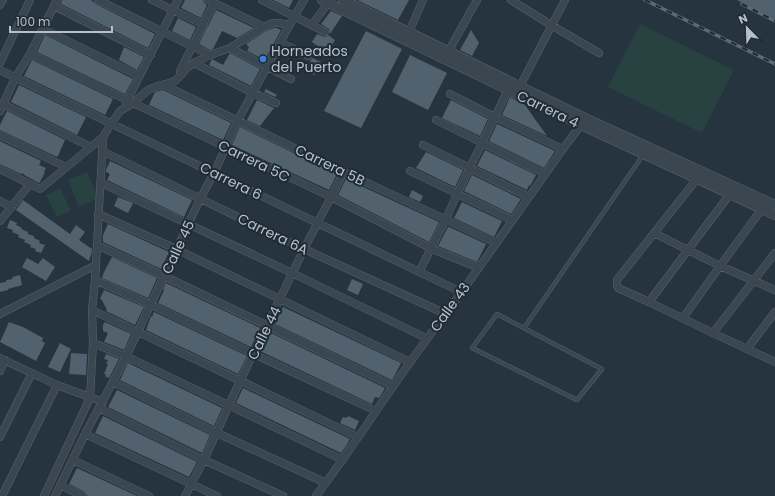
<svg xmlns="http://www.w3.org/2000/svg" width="775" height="496" font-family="Poppins,sans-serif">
<rect width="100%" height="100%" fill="#263440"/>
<path fill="#284141" d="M640 24 734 70 702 133 608 87Z
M87 172 99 198 79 207 68 180Z
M60 188 71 211 57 217 46 195Z"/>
<path fill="#51616d" d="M62 0H91L96 4 155 34 148 48 61 4Z
M185 0H203L204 3 207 5 201 18 181 8Z
M273 0H293L289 8Z
M357 0H409L398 20Z
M737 0H775V19Z
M216 10 254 28 237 38 222 31 213 49 210 50 199 44 206 29 208 27 209 24Z
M331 11 342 16 330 34 329 29 321 24Z
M178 18 196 27 190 40 172 31Z
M274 28H277L281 30 265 60 247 51 249 47 246 44 266 31Z
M471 30 479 43 472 56 460 50Z
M366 31 402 49 361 128 324 111Z
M317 34 325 37 328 35 335 40 327 53 312 42Z
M45 35 133 79 125 94 37 52Z
M124 47 144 57 137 70 119 60Z
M230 53 260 69 251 86 209 65 212 59 223 65Z
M410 55 447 73 428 110 392 92Z
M312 58 321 62 314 75 305 71Z
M32 60 113 99 105 115 24 76Z
M19 85 86 117 77 135 11 102Z
M266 89 277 95 275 97 264 92Z
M163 90 231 123 223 140 149 105 155 92Z
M510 97 525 105 547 136 502 115Z
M257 100 274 108 260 126 247 120Z
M451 100 488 119 480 136 442 118Z
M7 111 65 140 58 156H57V157L0 130V125Z
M497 124 555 151 544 168 489 141Z
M240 127 337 174 329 190 232 145Z
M0 141 41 161 39 165 46 168 44 172H45L40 182 39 183 26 176 22 173 21 174 0 164Z
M485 150 536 175 530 186 529 185 527 190 477 166Z
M426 152 463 170 455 187 416 168Z
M110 161 192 200 184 217 107 180 110 174 106 172V170Z
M472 175 521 199 511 214 464 191Z
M346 179 439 222 429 242 338 195Z
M412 190 423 196 420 202 409 197Z
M118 197 133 203 128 213 114 206Z
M23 200 70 234 76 225 85 232 79 240 92 249 91 255 89 261 16 210Z
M462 202 502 221 494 237 454 218Z
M10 220 17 223 16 225 22 228 21 229 28 232V234L34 236V238L40 241 39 243 45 245 41 253 35 251 36 249 30 247 31 245 24 242 25 240 18 237 19 235 12 232 13 230 7 228Z
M108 224 169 252 161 269 103 242V235Z
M448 227H449L486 244 477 262 438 246Z
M112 257 157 278 148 298 102 278 104 272Z
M27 258 38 264 43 258 55 267 46 281 22 267Z
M20 275 22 285 8 289V290L0 292V283L6 282V280L13 279 12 277Z
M352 279 363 284 358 295 347 290Z
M166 283 260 328 251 347 158 303 164 290 163 289Z
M104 290 144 307 135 325 106 311 107 310 102 300 100 299Z
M283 307 401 363 396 373 392 380 275 324Z
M154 312 247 356 238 374 146 330 151 316 152 317Z
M9 322 23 327 43 338 42 341 45 343 36 361 0 342Z
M105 322 131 334 124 350 104 342 108 333 103 331V325Z
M269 332 385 388 381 395 379 398 375 397 372 404 260 351Z
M60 343 71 349 60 372 48 367Z
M71 353 87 354 86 375 69 374Z
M106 354 119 359 109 378 105 376 106 374H104L108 364H106L108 360 104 359Z
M128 363 222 408 214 426 120 380Z
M243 388 350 439 346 446 341 453 236 403Z
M117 390 210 435 202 453 108 407Z
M103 416 197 462 189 477 95 433Z
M348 416 359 421 355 430 340 423 343 417 347 418Z
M77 468 137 496H88L85 492 69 484Z"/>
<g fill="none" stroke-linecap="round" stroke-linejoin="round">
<defs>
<path id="service" d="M497 314 602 369 577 400 472 348Z
M524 328 643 155"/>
<path id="minor" d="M98 0 210 55
M152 0 204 25
M208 0 264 27
M262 0 325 32
M511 0 551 25 599 53
M0 5 3 0
M54 6 151 55
M312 25 328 3
M43 29 139 76
M409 32 423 0
M280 42 308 56
M230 48 291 79
M448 52 477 0
M30 54 331 197 432 249 479 268
M0 63 30 0
M194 63 253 93 276 103
M0 70 461 292
M180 71 214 3
M164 85 344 172 496 243
M518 90 565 0
M450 94 495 117 563 149
M126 103 178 0
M3 104 91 147
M0 111 15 78 30 54 57 0
M436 120 545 174
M0 135 66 167
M423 145 529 197
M102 151 304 249 446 314
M0 169 40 189 103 137 111 124 120 111 133 103 148 90 158 86 170 83 175 81 181 75 187 68 194 63 210 55 230 48 264 27 273 23H279L289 25
M410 171 512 220
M700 175 617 280V285L618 288 649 302 713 333 775 362
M101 183 292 273 426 338
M0 201 12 207
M98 214 176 249 410 362
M0 221 30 184
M654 233 720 266 775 290
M97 245 164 276 393 386
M419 272 446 219 457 194 510 86
M95 280 151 305 254 354 376 411
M649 302 733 190
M92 310 358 437
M0 314 96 265
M683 318 720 266 764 206
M713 333 775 253
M93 343 134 360 343 460
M747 349 775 312
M0 358 57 385 103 402
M0 371 5 360
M113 382 217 433 326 483
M99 408 204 460 283 496
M85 434 217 496
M0 437 32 373
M73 460 149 496
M60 485 83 496
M2 496 57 385
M44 496 90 398 93 343 92 310 95 280 103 137
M55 496 85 434 126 357 200 199 214 173 238 120 294 17 304 0
M185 496 204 460 240 381 304 249 344 172
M316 496C361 437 399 373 446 314L563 149 583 122"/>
<path id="tertiary" d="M322 0 581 125 775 215
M343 0 585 118 775 205"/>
</defs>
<use href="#service" stroke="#58636d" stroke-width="4.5"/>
<use href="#minor" stroke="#58636d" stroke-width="8"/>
<use href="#tertiary" stroke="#58636d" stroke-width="10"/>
<use href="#service" stroke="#3a4650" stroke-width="3.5"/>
<use href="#minor" stroke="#3a4650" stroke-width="7"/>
<use href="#tertiary" stroke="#3a4650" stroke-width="9"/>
<defs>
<path id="rail" d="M645 0 775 64
M742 4 775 21"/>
</defs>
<use href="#rail" stroke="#5c6a76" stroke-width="3.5"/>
<use href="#rail" stroke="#1f2b35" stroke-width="2" stroke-dasharray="6" stroke-linecap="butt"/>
</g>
<circle fill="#3f7fe0" stroke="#1f2b35" stroke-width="1.5" cx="263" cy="59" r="4"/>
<g text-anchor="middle" stroke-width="4" stroke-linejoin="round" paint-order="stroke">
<g font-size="14" fill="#b7c0ca" stroke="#1f2b35" text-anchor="start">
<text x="271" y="56">Horneados<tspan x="271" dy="16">del Puerto</tspan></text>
</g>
<g font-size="14" fill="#b7c0ca" stroke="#1f2b35">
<text transform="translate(548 109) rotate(26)" y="5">Carrera 4</text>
<text transform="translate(254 161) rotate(26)" y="5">Carrera 5C</text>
<text transform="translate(330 165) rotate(26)" y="5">Carrera 5B</text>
<text transform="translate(231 181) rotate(26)" y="5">Carrera 6</text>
<text transform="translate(273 234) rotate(26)" y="5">Carrera 6A</text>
<text transform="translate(178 247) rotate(-65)" y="5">Calle 45</text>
<text transform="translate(450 307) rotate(-54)" y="5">Calle 43</text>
<text transform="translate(264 333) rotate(-64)" y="5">Calle 44</text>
</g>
</g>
<g transform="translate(747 28) rotate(337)" stroke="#1f2b35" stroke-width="3" paint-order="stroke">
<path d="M0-3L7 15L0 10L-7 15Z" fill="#b7c0ca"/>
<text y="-6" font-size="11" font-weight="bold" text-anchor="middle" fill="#b7c0ca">N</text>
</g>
<path d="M10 26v6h102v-6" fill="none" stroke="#b7c0ca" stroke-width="2"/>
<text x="16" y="26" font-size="12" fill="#b7c0ca" stroke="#1f2b35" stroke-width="3" paint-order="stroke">100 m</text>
</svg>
